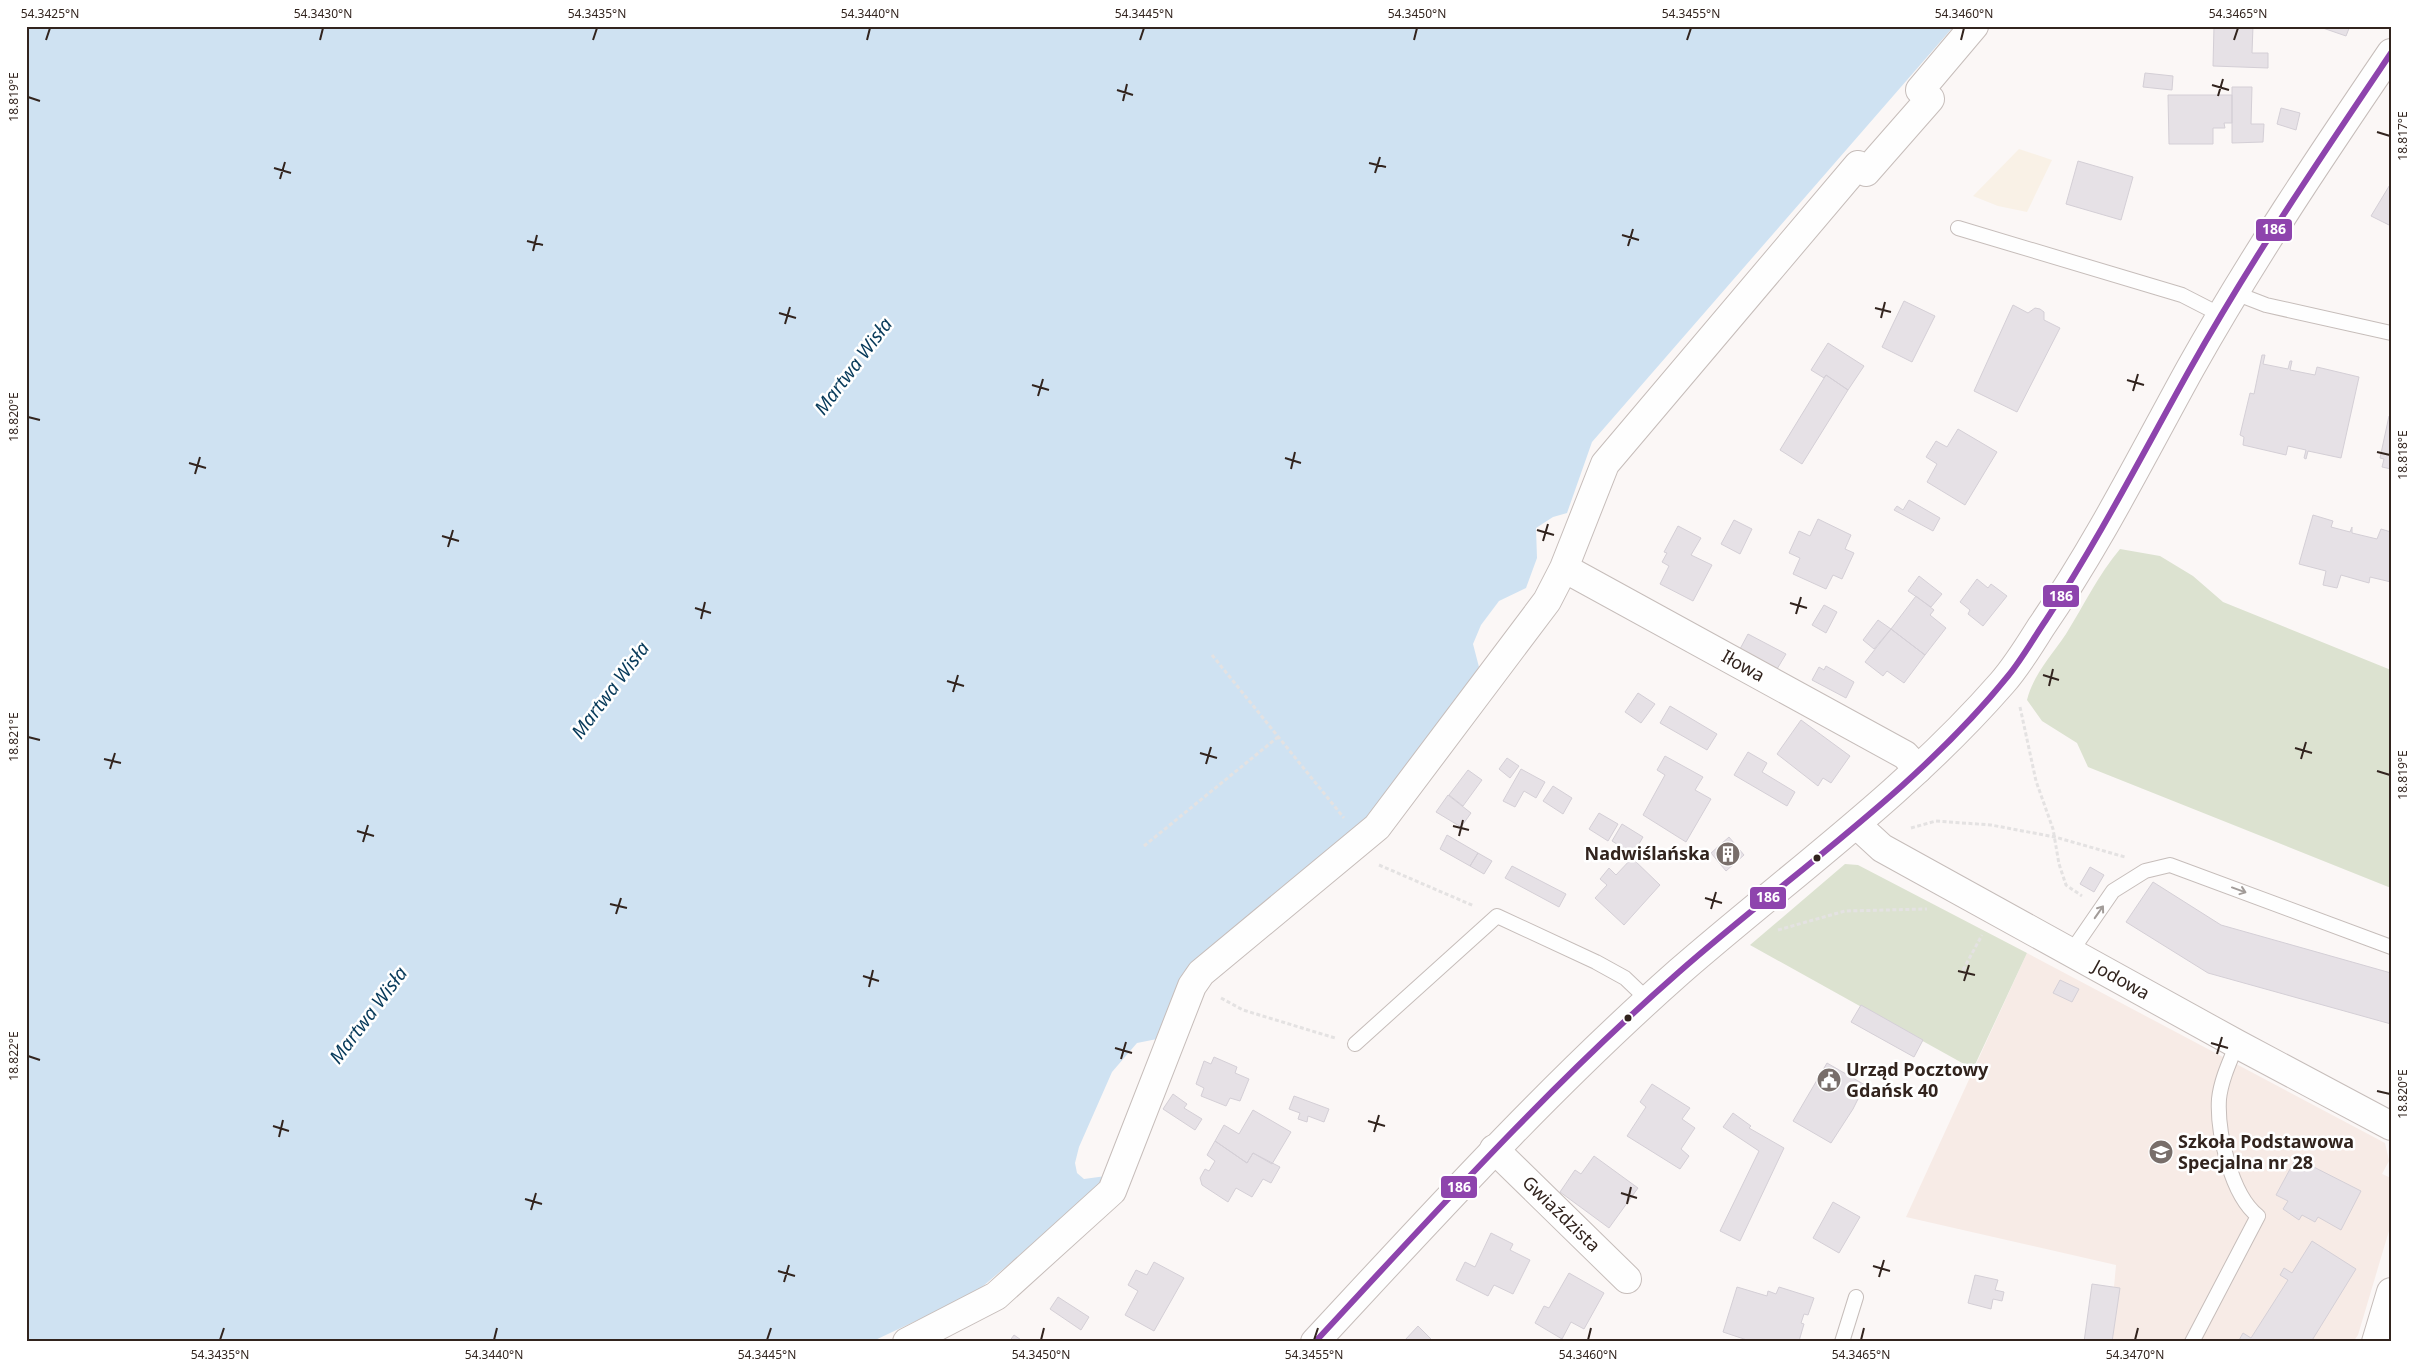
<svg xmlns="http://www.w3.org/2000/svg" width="2417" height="1368" font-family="'Noto Sans',sans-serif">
<rect width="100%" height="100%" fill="#fbf7f6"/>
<path fill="#f7ebe6" d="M2027 953 2385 1143 2389 1161 2382 1174 2391 1178V1224L2358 1335 2353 1342H2112L2119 1288 2114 1287 2116 1265 1906 1217Z"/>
<path fill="#f9f1e6" d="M2019 149 2052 160 2027 212 1998 206 1973 196Z"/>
<path fill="#dce2d0" d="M2120 549 2160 556 2193 576 2223 602 2391 670V888L2088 767 2077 743 2042 721 2027 700C2033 675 2052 655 2066 634 2084 605 2098 575 2120 549Z
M1845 864 1858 865 2027 953 1973 1069 1750 945Z"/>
<path fill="#cfe2f2" d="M26 26H1954L1592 442 1567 513 1553 517 1536 528 1537 558 1526 588 1499 601 1481 625 1473 644 1479 667 1371 816 1183 973 1157 1039 1137 1043 1112 1072 1079 1147 1075 1163 1077 1173 1084 1179 1106 1176 1103 1184 975 1293 871 1342H26Z"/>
<path fill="#e6e1e6" stroke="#d4cfd6" d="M2214 26H2253L2252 53H2268V68L2213 66Z
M2317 26H2350L2346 36Z
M2145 73 2173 76 2172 90 2143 87Z
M2232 87H2252L2251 124H2264L2263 142 2232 143Z
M2168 95H2232V123H2224L2225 128H2213V144H2169Z
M2281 108 2300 113 2296 130 2277 124Z
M2078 161 2133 177 2121 220 2066 204Z
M2391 183V226L2371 216Z
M1904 301 1935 316 1912 362 1882 347Z
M2013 305 2028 313 2035 308 2040 309 2044 312V320L2060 328 2017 412 1974 391Z
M1828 343 1864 366 1848 390 1826 375 1824 378 1811 370Z
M2262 355H2265L2263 364 2288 369 2290 361H2292L2290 370 2315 375 2317 367 2359 377 2341 458 2308 451 2306 459 2304 458 2306 450 2288 446 2286 455 2243 445 2244 437 2240 435 2250 393 2254 394Z
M1826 375 1848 390 1802 464 1780 450Z
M2389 416H2391V469L2382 467 2384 459 2380 458Z
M1958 429 1997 452 1965 505 1927 482 1937 464 1926 457 1936 441 1947 447Z
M1909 500 1940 518 1933 531 1894 510 1897 506 1903 510Z
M2313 515 2333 521 2331 527 2350 532 2352 527V533L2377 539 2381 529 2391 532V582L2370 577 2369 583 2341 575 2337 588 2323 585 2326 571 2299 564Z
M1818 519 1851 535 1845 549 1854 553 1842 579 1833 575 1826 589 1793 574 1800 558 1789 553 1799 531 1810 536Z
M1734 520 1752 529 1740 554 1721 544Z
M1678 526 1701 538 1691 555 1712 565 1693 601 1660 584 1669 566 1662 562 1667 553 1664 552Z
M1919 576 1942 594 1931 607 1908 591Z
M1977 579 1988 588 1991 584 2007 596 1983 626 1968 614 1970 610 1960 602Z
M1916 596 1934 610 1930 615 1946 628 1925 655 1891 629Z
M1824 605 1837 612 1826 633 1812 625Z
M1878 620 1891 629 1874 649 1863 640Z
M1891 629 1925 655 1904 683 1887 671 1883 676 1865 662Z
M1748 634 1786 654 1777 669 1740 649Z
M1826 666 1854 682 1846 698 1812 680 1819 667 1824 670Z
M1638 693 1655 704 1641 723 1625 712Z
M1670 706 1717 734 1707 750 1660 723Z
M1801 720 1850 756 1831 783 1823 778 1818 786 1777 754Z
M1748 752 1767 763 1762 772 1795 792 1787 806 1734 775Z
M1665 756 1703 777 1695 790 1711 799 1686 842 1643 815 1665 775 1657 770Z
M1507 758 1519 766 1510 778 1499 769Z
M1521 769 1545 782 1536 798 1524 791 1515 807 1503 801Z
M1468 770 1482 780 1463 806 1449 795Z
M1553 786 1572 798 1563 814 1543 801Z
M1448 795 1471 813 1461 827 1436 812Z
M1599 813 1618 824 1608 841 1589 829Z
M1622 824 1643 837 1633 854 1612 841Z
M1447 835 1478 853 1470 866 1440 849Z
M1729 837 1744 855 1726 871 1711 853Z
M1478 853 1492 861 1484 874 1470 866Z
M1632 858 1660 885 1624 925 1595 898 1607 885 1600 879 1609 868 1616 875Z
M1512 866 1566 894 1559 907 1505 878Z
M2090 867 2104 875 2094 892 2080 884Z
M2153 882 2221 925 2391 973V1024L2208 973 2126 922Z
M2060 980 2079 989 2072 1002 2053 993Z
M1861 1005 1923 1040 1914 1057 1851 1022Z
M1214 1057 1237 1067 1235 1073 1249 1079 1240 1101 1230 1098 1226 1106 1201 1096 1204 1088 1196 1084 1204 1061 1211 1064Z
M1827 1063 1865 1085 1853 1109 1831 1143 1793 1121Z
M1652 1084 1690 1108 1682 1119 1695 1128 1681 1149 1689 1156 1680 1169 1627 1136 1646 1107 1640 1102Z
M1173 1094 1187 1104 1184 1108 1202 1119 1195 1130 1163 1109Z
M1294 1096 1329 1109 1324 1122 1308 1116 1307 1122 1298 1119 1300 1113 1289 1109Z
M1253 1110 1291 1132 1272 1164 1253 1153 1247 1163 1215 1141 1224 1125 1239 1134Z
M1733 1113 1751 1126 1749 1128 1784 1148 1740 1241 1720 1231 1759 1151 1723 1127Z
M1215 1141 1247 1163 1253 1153 1280 1167 1271 1183 1263 1179 1252 1197 1236 1188 1228 1202 1202 1185 1200 1178 1205 1169 1209 1171 1215 1161 1207 1155Z
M1594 1156 1638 1188 1609 1228 1560 1192 1575 1170 1581 1174Z
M2296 1158 2361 1191 2341 1230 2318 1217 2315 1222 2302 1215 2299 1220 2283 1209 2288 1201 2276 1195Z
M1833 1202 1860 1217 1839 1253 1813 1238Z
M1491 1233 1513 1244 1510 1250 1530 1260 1513 1294 1494 1285 1488 1296 1456 1280 1465 1262 1475 1267Z
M2312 1241 2356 1269 2311 1342H2238L2243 1333 2251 1338 2288 1280 2280 1275 2284 1268 2292 1273Z
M1154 1262 1184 1278 1154 1331 1125 1315 1138 1291 1128 1285 1136 1270 1147 1275Z
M1569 1273 1604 1293 1584 1329 1571 1322 1562 1339 1535 1323 1544 1306 1549 1308Z
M1975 1275 1998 1280 1995 1290 2004 1292 2002 1301 1993 1299 1991 1309 1968 1303Z
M2092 1284 2120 1288 2112 1342H2084Z
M1737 1287 1767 1296 1768 1291 1776 1294 1779 1287 1814 1298 1808 1315 1804 1314 1801 1323 1804 1324 1799 1341 1753 1342 1723 1332Z
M1058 1297 1089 1317 1081 1330 1050 1309Z
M1418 1326 1434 1342H1407L1405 1340Z
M1014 1335 1024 1342H1009Z"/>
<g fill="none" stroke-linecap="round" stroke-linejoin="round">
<defs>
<path id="lane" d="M1958 228 2182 295 2221 315
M2235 293 2266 305 2391 333
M2071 952 2113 891 2145 871 2170 865 2391 947
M1355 1044 1497 916 1596 962 1625 978 1648 1000
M1842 1342 1856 1297
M2192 1342 2258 1216C2231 1195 2217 1132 2219 1099 2221 1080 2230 1061 2237 1044"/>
<path id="street" d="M1564 568 1905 755 1918 769
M1857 825 1882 848 2237 1044 2391 1126
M1494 1149 1627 1279
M907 1342 996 1296 1112 1191 1192 986 1201 973 1377 827 1547 601 1564 568 1605 464 1858 165 1866 172 1930 99 1920 90 1974 26
M2376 1342 2391 1292"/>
<path id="secondary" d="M1315 1342C1433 1215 1549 1087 1679 972 1788 877 1906 793 2002 683 2017 666 2029 646 2041 627 2097 546 2142 456 2190 369 2251 260 2321 156 2391 53"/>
</defs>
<use href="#lane" stroke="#c6bdba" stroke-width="16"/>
<use href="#street" stroke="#c6bdba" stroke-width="30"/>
<use href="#secondary" stroke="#c6bdba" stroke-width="30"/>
<path stroke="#e4e2e2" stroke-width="3" stroke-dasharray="4 2.5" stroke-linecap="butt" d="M1212 655 1344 818
M2020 707 2036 781 2053 829 2059 864 2066 885 2082 896
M1911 828 1936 821 1991 825 2055 837 2125 857
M1144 846 1278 737
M1379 865 1474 906
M1778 930 1845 911 1927 909
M1963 970 1982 935
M1221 998 1243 1010 1335 1038"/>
<use href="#lane" stroke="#fefefe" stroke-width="14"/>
<use href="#street" stroke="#fefefe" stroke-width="28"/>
<use href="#secondary" stroke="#fefefe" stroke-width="28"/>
<defs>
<path id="bus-1" d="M1315 1342C1433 1215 1549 1086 1679 972 1788 876 1916 790 2008 676 2022 659 2033 639 2046 620 2099 539 2143 453 2190 369 2251 260 2321 157 2391 53"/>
</defs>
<use href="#bus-1" stroke="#fff" stroke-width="10"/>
<use href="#bus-1" stroke="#8e44ad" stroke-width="6"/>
</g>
<defs><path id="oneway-shaft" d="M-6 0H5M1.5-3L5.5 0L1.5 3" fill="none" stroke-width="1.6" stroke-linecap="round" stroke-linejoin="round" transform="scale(1.25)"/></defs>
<g stroke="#a29c99">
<use href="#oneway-shaft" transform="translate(2239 890) rotate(20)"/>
<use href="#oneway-shaft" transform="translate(2099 912) rotate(-55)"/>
</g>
<path fill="none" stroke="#32241e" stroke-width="2" d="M46 40 50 28M320 40 323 28M593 40 597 28M867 40 870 28M1140 40 1144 28M1414 40 1417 28M1687 40 1691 28M1961 40 1964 28M2234 40 2238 28M2212 85 2229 90M1117 90 1133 95M2218 96 2223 79M28 97 40 101M1123 101 1127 84M2377 132 2390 136M1369 163 1386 167M274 168 291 173M1375 173 1380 157M280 179 285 162M1622 235 1639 240M527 241 543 245M1628 246 1633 229M533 251 537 235M1875 308 1891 312M779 313 796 318M1881 318 1885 302M785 324 790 307M2127 380 2144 385M1032 385 1049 390M2133 391 2138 374M1038 396 1043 379M28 417 40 420M2377 452 2390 455M1285 458 1301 463M189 463 206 468M1291 469 1295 452M195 474 200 457M1537 530 1554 535M442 536 459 541M1543 541 1548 524M448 547 453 530M1790 603 1807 608M695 608 711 613M1796 614 1801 597M701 619 705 602M2043 675 2059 680M947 681 964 686M2049 686 2053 669M953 692 958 675M28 737 40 740M2295 748 2312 753M1200 753 1217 758M104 759 121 763M2301 759 2306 742M1206 764 1211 747M110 769 115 753M2377 771 2390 775M1453 826 1469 830M357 831 374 836M1459 836 1463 820M363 842 368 825M1705 898 1722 903M610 904 627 908M1711 909 1716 892M616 914 621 898M1958 971 1975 975M863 976 879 981M1964 981 1969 965M869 987 873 970M2211 1043 2228 1048M1115 1048 1132 1053M2217 1054 2222 1037M28 1056 40 1060M1121 1059 1126 1042M2377 1091 2390 1094M1368 1121 1385 1126M273 1126 289 1131M1374 1132 1379 1115M279 1137 283 1120M1621 1193 1637 1198M525 1199 542 1204M1627 1204 1631 1187M531 1210 536 1193M1873 1266 1890 1271M778 1271 795 1276M1879 1277 1884 1260M784 1282 789 1265M220 1340 224 1328M494 1340 497 1328M767 1340 771 1328M1041 1340 1044 1328M1314 1340 1318 1328M1588 1340 1591 1328M1861 1340 1864 1328M2135 1340 2138 1328"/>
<defs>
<symbol id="building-disc" viewBox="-11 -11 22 22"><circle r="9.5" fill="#786e6a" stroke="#fff"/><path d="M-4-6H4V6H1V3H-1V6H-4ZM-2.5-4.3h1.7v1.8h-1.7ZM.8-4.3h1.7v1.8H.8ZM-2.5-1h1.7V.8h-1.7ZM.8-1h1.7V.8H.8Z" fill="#fff"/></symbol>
<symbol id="civic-disc" viewBox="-11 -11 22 22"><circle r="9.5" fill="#786e6a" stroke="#fff"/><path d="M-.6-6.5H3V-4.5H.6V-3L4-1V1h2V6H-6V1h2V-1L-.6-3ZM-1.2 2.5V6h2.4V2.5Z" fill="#fff"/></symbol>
<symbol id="school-disc" viewBox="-11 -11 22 22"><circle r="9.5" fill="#786e6a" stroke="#fff"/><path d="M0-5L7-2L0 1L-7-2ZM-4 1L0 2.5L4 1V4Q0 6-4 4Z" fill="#fff"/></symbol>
</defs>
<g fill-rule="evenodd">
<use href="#building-disc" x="1714" y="840" width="28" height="28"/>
<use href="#civic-disc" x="1815" y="1066" width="28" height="28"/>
<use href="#school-disc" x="2147" y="1138" width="28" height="28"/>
</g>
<g fill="#32241e" stroke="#fff" stroke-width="2">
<circle cx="1817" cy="858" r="4.5"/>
<circle cx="1628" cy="1018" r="4.5"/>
</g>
<g text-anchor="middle" stroke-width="5" stroke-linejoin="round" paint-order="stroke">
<g font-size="18" fill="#32241e" stroke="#fff">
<text transform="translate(1743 666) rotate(29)" y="6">Iłowa</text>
<text transform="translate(2121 980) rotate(29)" y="6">Jodowa</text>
<text transform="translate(1561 1214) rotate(44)" y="6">Gwiaździsta</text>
</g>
<g font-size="18" font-weight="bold" fill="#32241e" stroke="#fff" text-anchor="start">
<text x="1710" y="860" text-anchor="end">Nadwiślańska</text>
<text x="1846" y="1076">Urząd Pocztowy<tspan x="1846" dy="21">Gdańsk 40</tspan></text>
<text x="2178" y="1148">Szkoła Podstawowa<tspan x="2178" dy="21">Specjalna nr 28</tspan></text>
</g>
<g font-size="19" font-style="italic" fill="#063959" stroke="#fff">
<text transform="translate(853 366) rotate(-53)" y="7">Martwa Wisła</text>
<text transform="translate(610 690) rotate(-53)" y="7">Martwa Wisła</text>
<text transform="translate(368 1015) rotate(-53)" y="7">Martwa Wisła</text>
</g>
</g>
<g stroke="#fff" stroke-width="2">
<rect x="2255" y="218" width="38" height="24" rx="5" fill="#8e44ad"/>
<rect x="2042" y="584" width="38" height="24" rx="5" fill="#8e44ad"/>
<rect x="1749" y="886" width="38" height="24" rx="5" fill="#8e44ad"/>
<rect x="1440" y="1175" width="38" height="24" rx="5" fill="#8e44ad"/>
</g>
<g font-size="14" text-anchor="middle" font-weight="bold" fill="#fff">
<text x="2274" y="234">186</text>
<text x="2061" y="601">186</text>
<text x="1768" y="902">186</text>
<text x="1459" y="1192">186</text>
</g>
<rect width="2417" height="1368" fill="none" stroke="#ffffff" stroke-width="55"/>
<rect x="28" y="28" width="2362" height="1312" fill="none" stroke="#32241e" stroke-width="2"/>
<g font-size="12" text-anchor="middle" fill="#32241e">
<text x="50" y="18">54.3425°N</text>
<text x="323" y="18">54.3430°N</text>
<text x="597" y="18">54.3435°N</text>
<text x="870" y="18">54.3440°N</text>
<text x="1144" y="18">54.3445°N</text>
<text x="1417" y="18">54.3450°N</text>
<text x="1691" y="18">54.3455°N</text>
<text x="1964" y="18">54.3460°N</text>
<text x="2238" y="18">54.3465°N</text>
<text transform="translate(14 97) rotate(-90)" y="4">18.819°E</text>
<text transform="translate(2403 136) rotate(-90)" y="4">18.817°E</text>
<text transform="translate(14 417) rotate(-90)" y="4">18.820°E</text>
<text transform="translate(2403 455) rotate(-90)" y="4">18.818°E</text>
<text transform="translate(14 737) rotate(-90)" y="4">18.821°E</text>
<text transform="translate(2403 775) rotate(-90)" y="4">18.819°E</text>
<text transform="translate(14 1056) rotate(-90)" y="4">18.822°E</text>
<text transform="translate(2403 1094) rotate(-90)" y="4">18.820°E</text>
<text x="220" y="1359">54.3435°N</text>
<text x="494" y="1359">54.3440°N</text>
<text x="767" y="1359">54.3445°N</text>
<text x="1041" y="1359">54.3450°N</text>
<text x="1314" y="1359">54.3455°N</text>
<text x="1588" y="1359">54.3460°N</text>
<text x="1861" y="1359">54.3465°N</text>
<text x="2135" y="1359">54.3470°N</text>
</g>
</svg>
